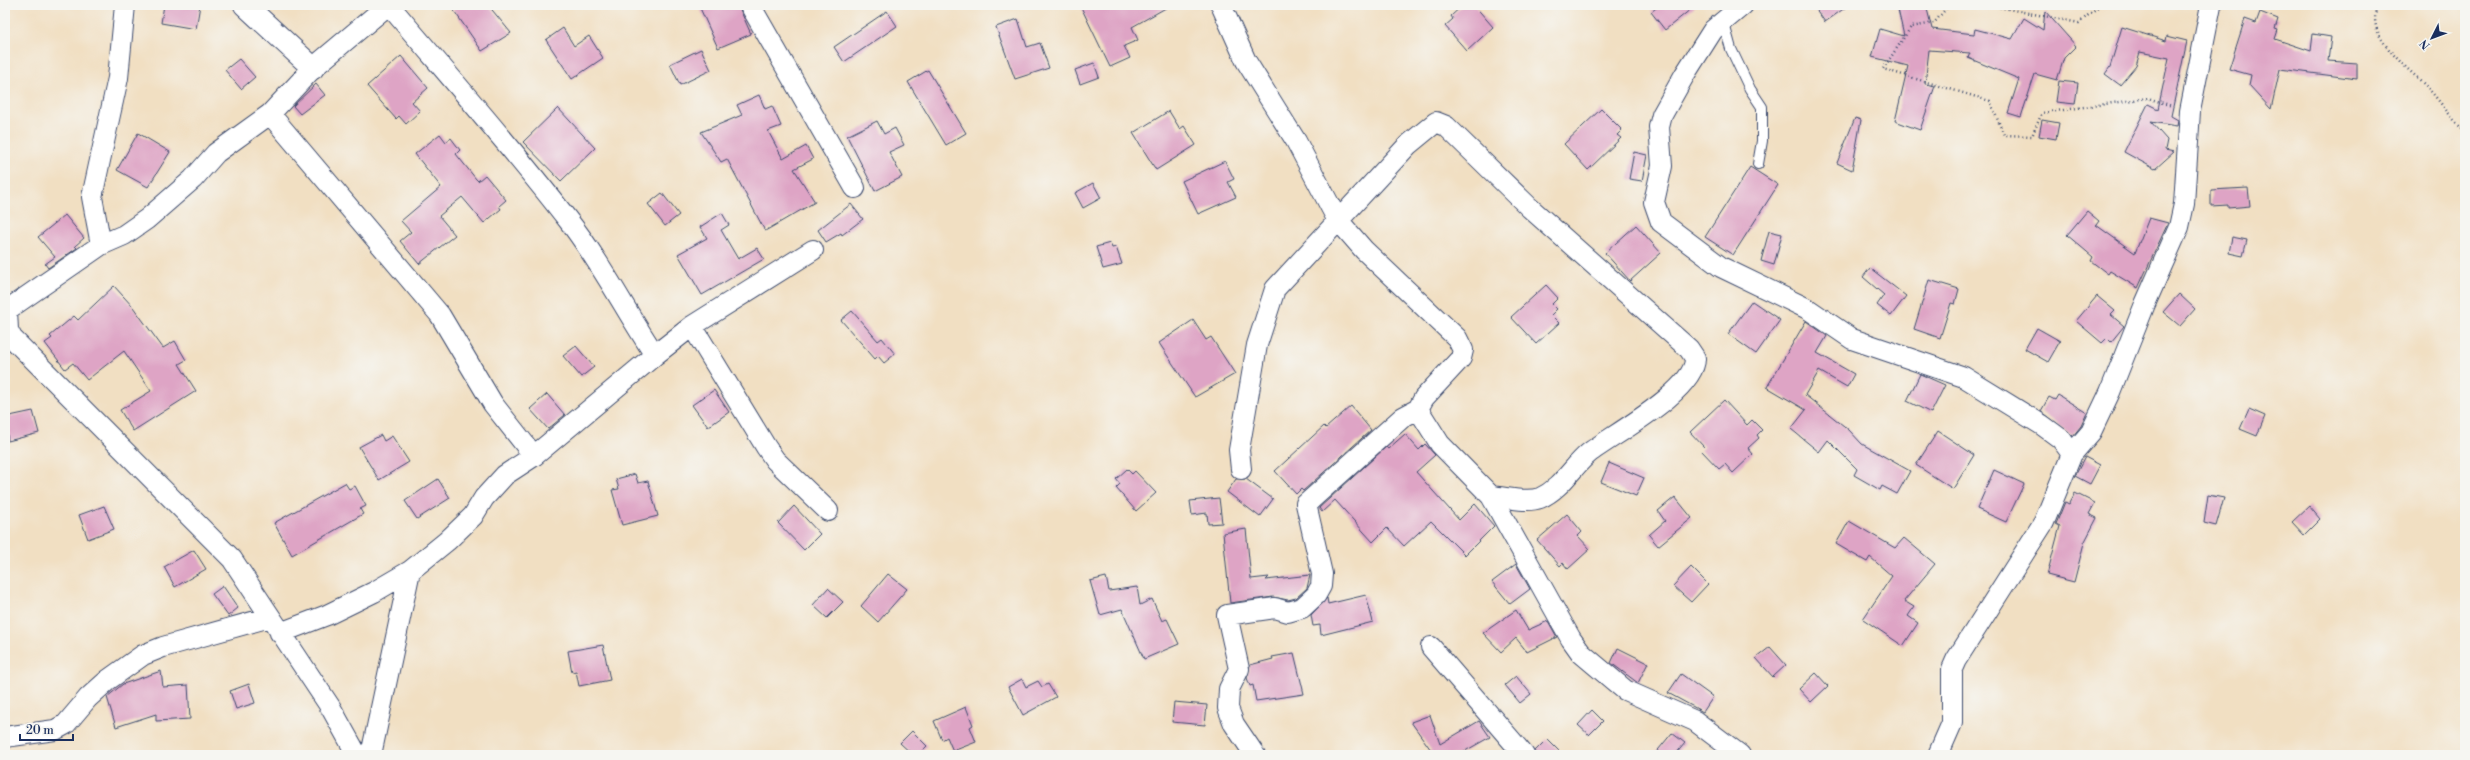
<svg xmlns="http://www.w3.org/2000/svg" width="2470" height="760" font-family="'Libre Bodoni',serif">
<rect width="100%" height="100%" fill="#f6f6f2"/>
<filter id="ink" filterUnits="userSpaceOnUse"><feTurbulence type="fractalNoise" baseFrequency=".025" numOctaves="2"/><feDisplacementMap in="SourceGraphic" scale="8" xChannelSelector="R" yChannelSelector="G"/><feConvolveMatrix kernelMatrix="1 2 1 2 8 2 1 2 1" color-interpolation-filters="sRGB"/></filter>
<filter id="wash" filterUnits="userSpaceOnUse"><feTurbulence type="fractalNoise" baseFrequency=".012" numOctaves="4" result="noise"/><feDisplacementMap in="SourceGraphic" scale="16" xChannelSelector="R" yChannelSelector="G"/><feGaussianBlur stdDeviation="0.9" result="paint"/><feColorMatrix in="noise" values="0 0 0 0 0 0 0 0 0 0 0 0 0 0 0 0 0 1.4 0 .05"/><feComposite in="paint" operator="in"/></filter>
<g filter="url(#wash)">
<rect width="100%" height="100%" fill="#f1dfc2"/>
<g id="blocks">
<path fill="#dea4c5" d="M164 5H200L196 29 161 23Z
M450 5H488L511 33 482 51Z
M708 5H738L751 34 718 48 700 8Z
M1080 5H1171L1132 27 1138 40 1124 46 1130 58 1110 67Z
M1463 5H1474L1493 27 1467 51 1445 26 1453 19 1451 16Z
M1660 5H1696L1665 30 1651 12Z
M1813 5H1849L1825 22Z
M1897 5H1926L1932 29 1974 34 1975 29 2012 39 2024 18 2043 30 2045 11 2076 46 2064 58 2057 80 2035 74 2021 117 2008 113 2019 79 1968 58 1970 53 1929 50 1925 84 1935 86 1920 130 1895 121 1908 66 1872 57 1880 29 1904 36Z
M887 11 897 26 844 62 834 47Z
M2260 12 2278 19 2275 29 2278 30 2275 39 2311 51 2313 34 2331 37 2328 61 2357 63V79L2280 69 2271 109 2249 85 2251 75 2229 69 2245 19 2256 23Z
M1018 19 1027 47 1040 43 1049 68 1015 79 996 27Z
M2122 27 2166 41 2167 36 2187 41 2171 116 2178 120 2177 126 2151 122 2167 140 2165 150 2174 152 2155 169 2124 152 2148 104 2158 109 2169 58 2140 52 2136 66 2120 85 2105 74 2110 67Z
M563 28 574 46 589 36 603 58 572 79 546 40Z
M701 49 711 70 680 85 670 64Z
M401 56 428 88 412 102 420 111 406 124 399 116 396 119 367 86Z
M239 59 255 77 241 89 225 70Z
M1094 63 1099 77 1080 84 1075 70Z
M928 70 966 133 946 145 908 82Z
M2059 81 2078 83 2075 104 2056 102Z
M316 84 325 95 300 114 293 106Z
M759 95 765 109 772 106 781 126 768 131 783 159 806 146 813 159 794 169 815 202 765 231 727 159 721 162 701 132 742 115 737 105Z
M558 108 595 148 561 181 523 142Z
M1601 109 1622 130 1617 135 1621 138 1588 170 1564 144Z
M1169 111 1180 129 1184 126 1196 145 1156 170 1133 133Z
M1855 118 1861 120 1852 170 1837 163Z
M2042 120 2059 123 2056 139 2039 136Z
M877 121 884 134 895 128 904 145 889 152 902 177 875 191 847 136Z
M138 133 170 152 148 187 117 170Z
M440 134 446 142 451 138 460 150 456 154 476 179 478 181 485 175 506 200 499 206 501 209 484 223 462 197 439 216 455 235 419 264 400 241 411 232 401 221 441 187 415 154Z
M1634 152 1647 155 1642 181 1629 179Z
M1225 161 1234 179 1228 182 1236 197 1198 214 1182 181Z
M1750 167 1778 185 1733 255 1705 237Z
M1093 183 1101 198 1083 208 1075 193Z
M2248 188 2250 206 2228 208V205L2211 206V190Z
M662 193 679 215 665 226 648 204Z
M851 204 863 219 842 235 841 233 826 242 818 230Z
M2087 211 2099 221 2096 225 2135 253 2149 218 2168 223 2138 288 2110 271 2108 274 2091 261 2093 257 2067 235Z
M722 213 729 225 721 230 738 259 757 248 764 259 702 295 678 254 707 238 700 227Z
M65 215 84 238 75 246 77 248 48 268 45 264 55 257 38 237Z
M1636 225 1661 253 1630 281 1605 253Z
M1769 231 1782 234 1774 265 1761 261Z
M2232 237 2247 240 2243 256 2229 253Z
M1110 243 1112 248 1116 247 1122 264 1103 269 1096 247Z
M1870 268 1906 296 1891 316 1877 305 1884 295 1863 277Z
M1929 280 1959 289 1955 304 1951 303 1940 338 1914 329Z
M1546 285 1558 298 1552 304 1557 309 1551 315 1559 323 1536 344 1511 317Z
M114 286 133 307 163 348 175 341 186 360 179 364 196 391 133 431 120 410 151 391 124 351 87 380 73 363 65 369 45 343 52 338 50 336 74 316 78 320Z
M2179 294 2195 309 2180 326 2163 312Z
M2097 296 2115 311 2111 315 2124 326 2111 342 2107 338 2102 343 2076 321Z
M1752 301 1780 320 1756 354 1728 334Z
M852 311 878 341 882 338 895 354 884 363 878 356 875 359 841 320Z
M1193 320 1206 340 1211 337 1235 374 1195 397 1159 343Z
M1806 321 1827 336 1817 353 1854 374 1847 387 1819 371 1805 395 1849 430 1862 444 1910 471 1897 494 1882 486 1880 490 1854 475 1857 469 1828 440 1819 452 1791 429 1806 410 1767 387Z
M2037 328 2060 341 2048 362 2025 349Z
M576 346 594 367 581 377 563 356Z
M1920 374 1945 385 1931 413 1907 401Z
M714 390 729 412 708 427 692 405Z
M547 394 565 415 548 429 530 409Z
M2058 395 2087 413 2081 426 2073 436 2041 411 2049 397 2055 400Z
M1724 400 1747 425 1752 420 1762 430 1757 435 1759 438 1748 448 1753 454 1733 473 1725 464 1719 469 1701 450 1704 447 1690 432Z
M1351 406 1371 430 1303 491 1301 489 1296 494 1275 471 1324 426 1326 428Z
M2249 409 2265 416 2257 436 2240 429Z
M33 411 39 433 8 441 5 417Z
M1938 431 1974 455 1953 489 1916 465Z
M1405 434 1419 450 1425 444 1435 455 1416 472 1459 520 1475 504 1494 526 1465 555 1431 521 1404 546 1387 528 1373 542 1335 500 1322 512 1319 508 1386 447 1388 449Z
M381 435 384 441 392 436 409 462 379 480 359 447Z
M2085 457 2100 465 2090 484 2075 476Z
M1609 463 1644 478 1636 496 1601 482Z
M1127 469 1132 474 1135 471 1156 493 1136 511 1116 488 1120 484 1116 479Z
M1994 470 2024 484 2006 522 1977 509Z
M635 474 638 483 648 481 658 516 622 525 612 490 619 489 616 479Z
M438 479 450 498 417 519 405 501Z
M1236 479H1246L1273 499 1260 517 1227 492Z
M345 483 349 489 355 486 366 506 360 509 363 514 292 555 274 523Z
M2075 493 2095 503 2089 514 2097 518 2084 543 2074 582 2047 575 2060 526 2056 524 2065 502 2069 504Z
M2208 495 2224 498 2216 526 2204 523Z
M1675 497 1692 518 1658 546 1649 535 1665 521 1658 511Z
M1219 498 1222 523 1208 524 1207 513 1192 515 1190 501Z
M104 506 114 529 88 539 79 515Z
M794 506 820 534 804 550 778 523Z
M2309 506 2320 519 2304 535 2292 522Z
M1567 514 1582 532 1578 536 1590 549 1568 569 1563 563 1560 566 1537 540Z
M1849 521 1895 548 1904 538 1935 564 1904 601 1914 607 1908 616 1918 623 1903 646 1863 619 1892 576 1870 557 1867 562 1836 544Z
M1246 529 1251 579 1269 577 1266 580 1310 575 1307 588 1296 598 1288 600 1273 597 1230 603 1223 533Z
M194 550 206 569 175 587 164 567Z
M1516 564 1530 589 1510 604 1492 582Z
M1691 567 1708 584 1691 602 1673 586Z
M888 574 907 589 878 622 861 606Z
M1106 577 1109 591 1137 587 1140 605 1152 599 1162 621 1167 619 1179 644 1144 659 1122 609 1100 615 1090 581Z
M223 586 238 608 228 616 212 594Z
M828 588 843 602 827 618 813 605Z
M1366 595 1373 622 1321 635 1320 625 1313 626 1311 615 1327 598 1328 604Z
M1516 610 1528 630 1548 621 1557 637 1527 652 1516 638 1501 652 1483 633Z
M603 645 610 680 579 686 576 671 572 672 568 651Z
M1770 647 1786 665 1773 677 1756 658Z
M1618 648 1648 663 1638 683 1611 663Z
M1294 653 1304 694 1256 701 1253 685 1250 686 1247 678 1250 665 1273 659 1272 657Z
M161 671 163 687 188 685 190 719 156 721V714L116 727 107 697 123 684Z
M1816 673 1828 686 1811 702 1799 689Z
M1681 674 1713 697 1703 712 1668 693Z
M1516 676 1531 694 1520 703 1505 685Z
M1022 679 1026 687 1038 681 1042 687 1048 684 1056 697 1023 715 1008 687Z
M249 684 255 703 236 709 230 691Z
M1174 702 1207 705 1205 725 1172 722Z
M966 707 973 725 970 727 976 742 953 751 947 737 942 740 934 721Z
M1592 710 1603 721 1589 735 1578 725Z
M1430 715 1440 744 1479 721 1490 737 1458 755H1424L1431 750 1411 722Z
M912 731 927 746 918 755H913L900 743Z
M1672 733 1685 743 1675 755H1654Z
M1547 739 1563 755H1535V751Z"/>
</g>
</g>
<g filter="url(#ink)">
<use href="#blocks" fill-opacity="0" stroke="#3b496d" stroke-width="1"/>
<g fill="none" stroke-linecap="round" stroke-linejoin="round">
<defs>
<path id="service" d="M1723 20 1731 49 1750 89 1762 107V141L1758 164"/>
<path id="minor" d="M389 5C449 76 511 146 568 220 601 262 625 310 655 355
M750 5 855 188
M1221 5 1246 61 1296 141 1337 219 1364 250 1457 338 1463 350 1461 358 1424 398 1418 409 1440 444 1491 496 1571 639 1581 653 1625 690 1695 721 1740 755
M1743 5 1713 30 1685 74 1662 115 1659 127 1662 166 1654 202 1661 222 1721 267 1808 309 1852 339 1964 377 2042 425 2061 439 2072 454
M270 114 440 315 493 404 534 456
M101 245 92 197 118 78 125 5
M692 326 766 447 775 460 828 511
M5 335 12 338 232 559 331 708 357 755
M12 338 8 330 7 310 101 245 124 235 147 219 193 179 216 153 270 114 313 68 388 5
M1241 469 1239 450 1257 345 1275 289 1408 145 1436 122 1446 126 1530 208 1689 349 1695 358C1696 390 1614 434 1589 453 1572 467 1561 489 1540 498 1526 503 1506 497 1491 496
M280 633 327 615 374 592 410 571 447 541 473 516 484 498 505 475 534 456 655 355 692 326 813 250
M1431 647 1524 755
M5 737 55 730 66 724 88 698 108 680 143 655 163 647 270 617
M371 755 410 571
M1255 755 1234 724 1228 708 1229 689 1239 669 1227 615 1275 608 1288 612 1302 608 1316 595 1321 586 1322 574 1306 504 1403 417 1418 409
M1938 755 1952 723V669L1956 660 2044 522 2072 454 2091 432 2110 392 2145 304 2179 227 2184 204 2190 111 2211 5"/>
<path id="tertiary" d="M245 5 313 68"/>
</defs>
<use href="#service" stroke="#3b496d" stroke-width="12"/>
<use href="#minor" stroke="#3b496d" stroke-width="22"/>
<use href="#tertiary" stroke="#3b496d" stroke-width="24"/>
<path stroke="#3b496d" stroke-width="2.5" stroke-dasharray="1 3" stroke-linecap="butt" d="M1949 5 1934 23 1911 27 1883 69 1990 101 2004 135 2032 136 2042 113 2148 98 2172 106
M1988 5 2079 23 2100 5
M2379 5C2361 35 2410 69 2427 87 2440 101 2451 118 2465 132"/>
<use href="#service" stroke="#fff" stroke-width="10"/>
<use href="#minor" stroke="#fff" stroke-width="20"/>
<use href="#tertiary" stroke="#fff" stroke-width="22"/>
</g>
</g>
<rect width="2470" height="760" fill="none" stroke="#f6f6f2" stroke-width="20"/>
<g transform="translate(2432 38) rotate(228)" stroke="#f6f6f2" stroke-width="3" paint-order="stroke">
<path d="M0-3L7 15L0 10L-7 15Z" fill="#1b2f5e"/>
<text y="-6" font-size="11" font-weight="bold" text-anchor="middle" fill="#1b2f5e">N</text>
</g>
<path d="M20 734v6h53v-6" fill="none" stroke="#1b2f5e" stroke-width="2"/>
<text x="26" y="734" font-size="12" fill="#1b2f5e" stroke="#f6f6f2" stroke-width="3" paint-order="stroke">20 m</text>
</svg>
